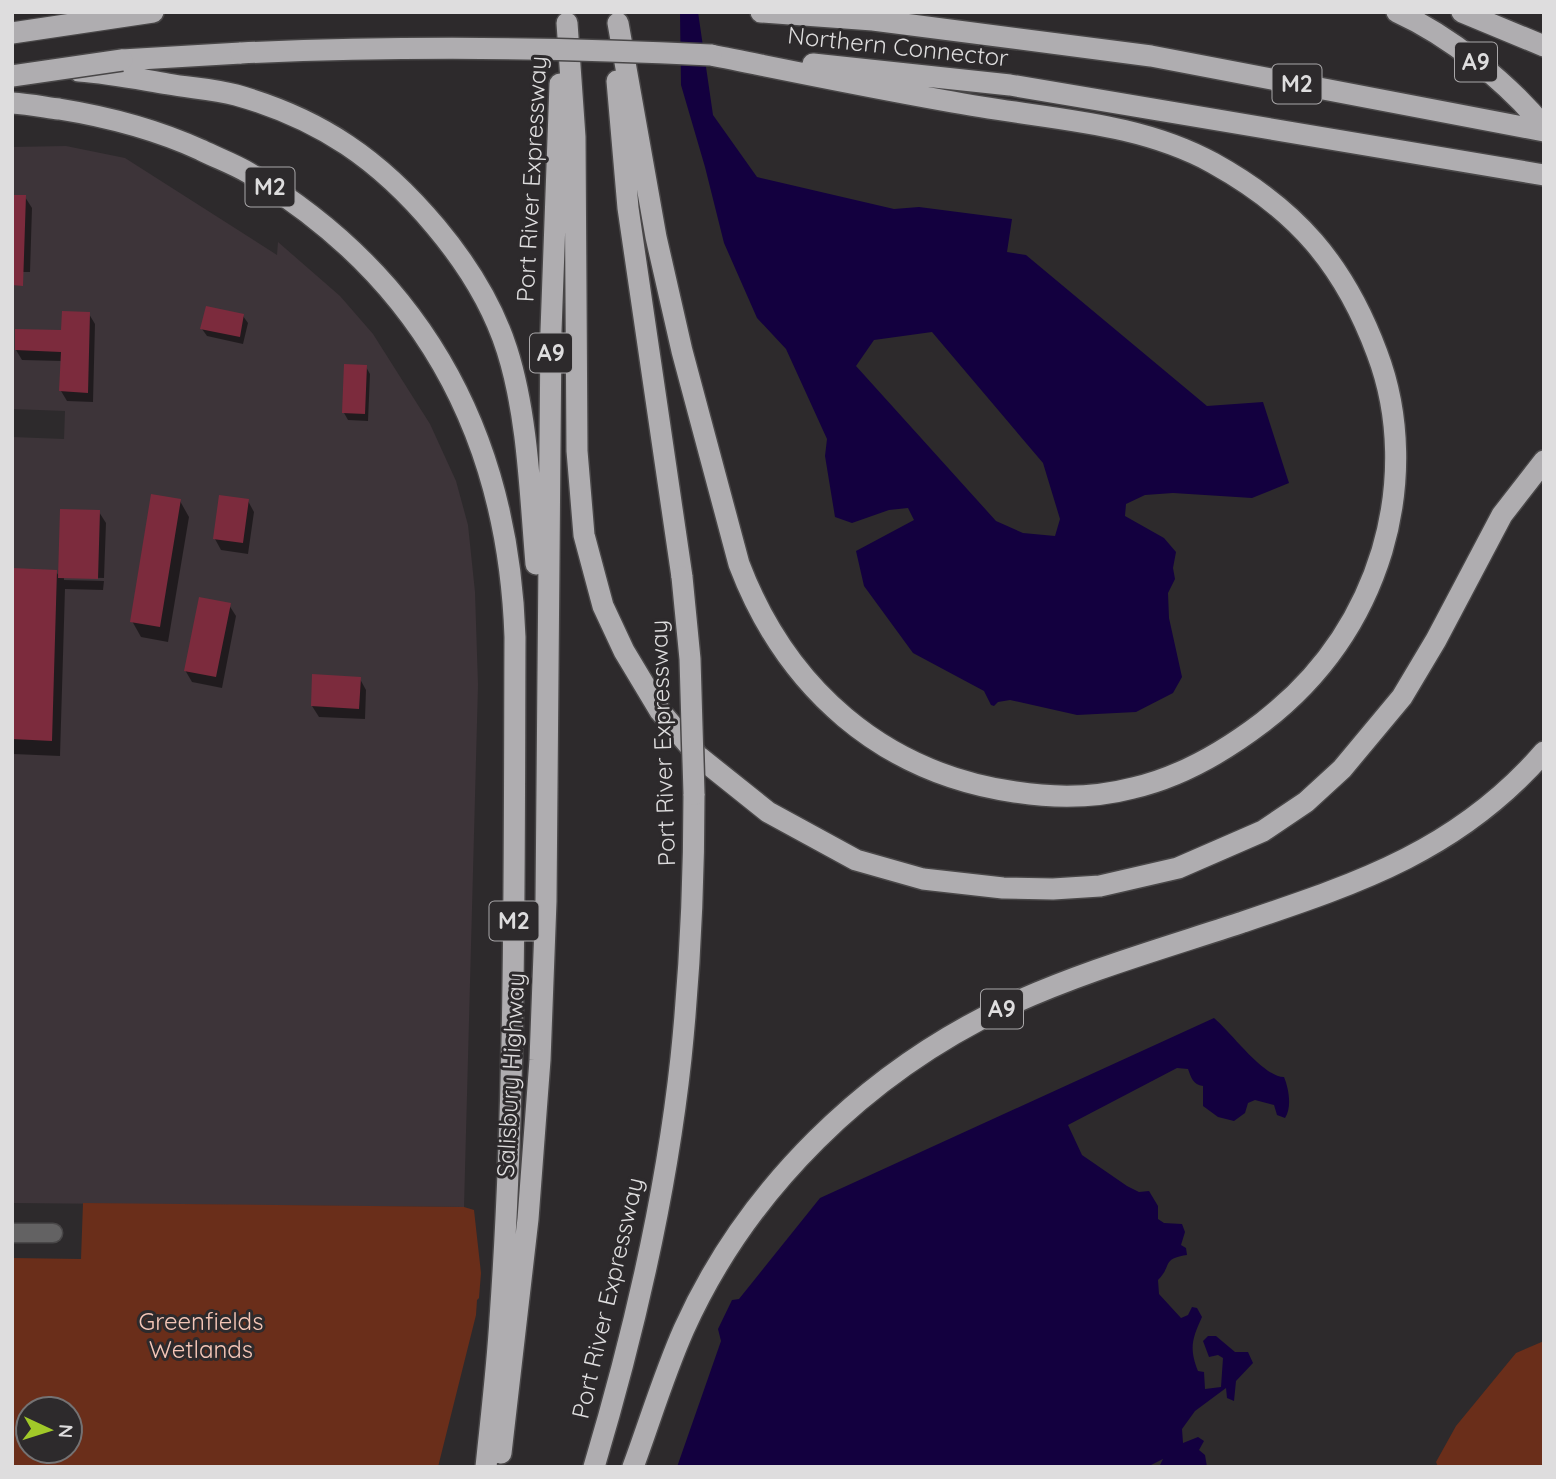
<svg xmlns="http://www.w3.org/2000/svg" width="1556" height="1479" font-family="Quicksand,sans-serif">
<rect width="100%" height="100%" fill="#2d2a2c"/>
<path fill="#3d3439" d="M66 146 125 158 277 255 278 242 340 296 373 334 430 424 456 481 468 525 475 592 478 685 464 1207 12 1203V437L64 439 65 411 12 409V147Z"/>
<path fill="#6a2e1a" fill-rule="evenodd" d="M83 1203 464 1207 474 1210 481 1273 479 1298 477 1300 476 1315 438 1467H12V1258L81 1259ZM28 1409H70V1451H28Z
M1544 1341V1467H1438L1436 1462 1456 1426 1516 1353Z"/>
<path fill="#13003f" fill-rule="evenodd" d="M680 12H698L713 115 757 177 894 209 919 207 1012 219 1007 252 1026 255 1207 406 1263 402 1289 483 1252 498 1173 493 1145 495 1126 504 1125 516 1164 538 1176 552 1173 568 1175 579 1168 593 1169 618 1182 677 1173 693 1136 712 1077 715 1010 700 998 702 994 706 991 705 984 691 913 653 864 586 856 551 914 520 908 508 889 510 852 523 835 517 825 456 827 439 786 349 757 318 724 243 705 167 681 85ZM932 332 1043 463 1060 519 1055 536 1023 533 996 521 856 366 874 340Z
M1214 1018C1231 1032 1263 1077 1284 1077 1289 1089 1292 1108 1285 1118L1277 1115 1274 1105 1255 1100 1248 1103 1245 1113 1234 1121 1218 1117 1203 1106V1086C1193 1085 1191 1077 1188 1069L1177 1068 1068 1125 1082 1155 1127 1186 1139 1192 1149 1191 1158 1206V1219L1164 1223 1182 1224 1185 1232 1181 1245 1186 1248 1187 1255C1161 1259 1173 1265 1158 1280L1159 1294 1181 1318 1188 1315 1192 1307 1197 1308 1202 1317C1192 1339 1189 1348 1198 1371L1204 1372 1205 1389 1221 1387 1223 1358 1218 1355 1209 1357 1203 1341 1208 1336H1216L1235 1352H1248L1253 1363 1236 1381 1234 1401 1227 1398 1226 1388 1195 1411 1182 1429 1183 1443 1198 1437 1204 1441 1199 1450 1205 1455 1207 1467H1159L1163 1459 1147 1467H677L721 1341 718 1329 732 1300 739 1299 820 1198Z"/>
<path fill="#0007" d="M25 197 32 208 30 272H12Z
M89 314 95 324 93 402 67 401 61 391 62 361 22 360 16 350 63 332Z
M243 316 248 323 243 344 207 336 202 329Z
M366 367 370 374 368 421 348 420 344 413Z
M180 501 189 517 168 642 141 637 132 621Z
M248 501 254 512 248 554 221 550 215 539Z
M99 512 106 523 104 578 64 577V580L104 581 103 590 65 589 60 756 13 754 12 570 56 572 60 577Z
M229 605 236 616 222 688 192 682 185 670Z
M360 679 366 690 365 719 319 717 312 706Z"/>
<path fill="#7c2b3d" d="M12 195H26L23 286 12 285Z
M206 306 244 314 240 337 200 329Z
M62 311 90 312 88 393 59 391 61 352 15 350V329L61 330Z
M344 364 367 365 365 414 342 413Z
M151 494 181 499 160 627 130 622Z
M219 495 249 499 243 543 213 539Z
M60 509 100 510 98 579 58 578Z
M12 568 57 570 52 741 12 739Z
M199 597 231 603 216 677 184 671Z
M312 674 361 677 359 709 311 706Z"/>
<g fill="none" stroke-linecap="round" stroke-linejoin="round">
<defs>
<path id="minor" d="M12 1233H53"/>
<path id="motorway" d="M761 12 873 20 1151 56 1544 131
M1397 12C1450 36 1507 82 1544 127
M1462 12 1544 46
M567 23 575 137 577 451 584 535 603 606 624 651 660 711 698 756 768 812 856 860 923 879 1003 888 1053 889 1100 886 1178 868 1263 831 1306 802 1342 769 1402 697 1436 640 1502 515 1544 461
M618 23 656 237 682 351 739 564C786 688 882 773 1015 792 1053 798 1095 798 1133 788 1181 777 1225 751 1263 722 1320 678 1361 620 1382 551 1401 487 1401 416 1377 353 1344 264 1296 209 1213 163 1142 124 1060 120 982 107 891 92 801 73 711 55
M12 33 153 12
M122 60 241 53
M813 64 1010 85 1544 175
M79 71C109 73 138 79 168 84 190 88 214 89 236 95 321 119 380 160 436 227 467 264 492 303 507 350 528 416 530 495 536 564
M617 81 628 208 682 577
M12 103C28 104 44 107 59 109 109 117 155 129 201 150 217 158 234 164 249 173 424 278 508 436 515 637 514 864 516 1093 500 1319 497 1369 491 1418 486 1467
M501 1453 528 1219 540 1060 546 901 551 331 560 84
M594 1467C634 1333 666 1197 681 1058 690 971 694 883 694 794
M633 1467C650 1421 664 1374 684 1329 747 1189 866 1073 1005 1007 1080 972 1161 949 1240 923 1359 883 1459 850 1544 752"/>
</defs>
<use href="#minor" stroke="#494748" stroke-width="21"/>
<use href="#motorway" stroke="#494748" stroke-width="24"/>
<use href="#minor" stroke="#636263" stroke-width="18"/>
<use href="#motorway" stroke="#afadb0" stroke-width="21"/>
<defs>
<path id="motorway-bridge" d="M241 53C397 46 554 47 711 55
M12 76 122 60
M682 577 690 659 694 794"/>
</defs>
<use href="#motorway-bridge" stroke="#494748" stroke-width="24" stroke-linecap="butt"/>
<use href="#motorway-bridge" stroke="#afadb0" stroke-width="21"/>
</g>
<g text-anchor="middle" stroke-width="6" stroke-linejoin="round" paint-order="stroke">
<g fill="#2d2a2c" stroke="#a9a7a9" stroke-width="2">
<rect x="1455" y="42.5" width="42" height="39" rx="5"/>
<rect x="1272.5" y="64.5" width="49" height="39" rx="5"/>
<rect x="245.5" y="167.5" width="49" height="39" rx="5"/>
<rect x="530" y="333.5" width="42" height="39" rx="5"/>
<rect x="489.5" y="901.5" width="49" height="39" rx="5"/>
<rect x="981" y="989.5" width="42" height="39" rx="5"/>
</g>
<g font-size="23" font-weight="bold" fill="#deddde">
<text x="1476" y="70">A9</text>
<text x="1297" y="92">M2</text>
<text x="270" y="195">M2</text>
<text x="551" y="361">A9</text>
<text x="514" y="929">M2</text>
<text x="1002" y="1017">A9</text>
</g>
<g font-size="24" fill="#deddde" stroke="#2d2a2c">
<text transform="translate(898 47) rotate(6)" y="8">Northern Connector</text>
<text transform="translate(532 179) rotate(-87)" y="8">Port River Expressway</text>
<text transform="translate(663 743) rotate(-92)" y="8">Port River Expressway</text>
<text transform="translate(511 1075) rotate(-87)" y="8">Salisbury Highway</text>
<text transform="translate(608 1298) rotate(-77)" y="8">Port River Expressway</text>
</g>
<g font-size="24" fill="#f5c6b7" stroke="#2d2a2c">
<text x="201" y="1330">Greenfields<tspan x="201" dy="28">Wetlands</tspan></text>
</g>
</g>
<rect width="1556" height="1479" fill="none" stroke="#deddde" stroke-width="28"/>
<g transform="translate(49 1430) rotate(94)"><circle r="33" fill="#2d2a2c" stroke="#747273" stroke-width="2"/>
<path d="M0-5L12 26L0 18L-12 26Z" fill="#a1c929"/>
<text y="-10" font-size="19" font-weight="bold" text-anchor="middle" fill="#deddde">N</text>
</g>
</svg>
